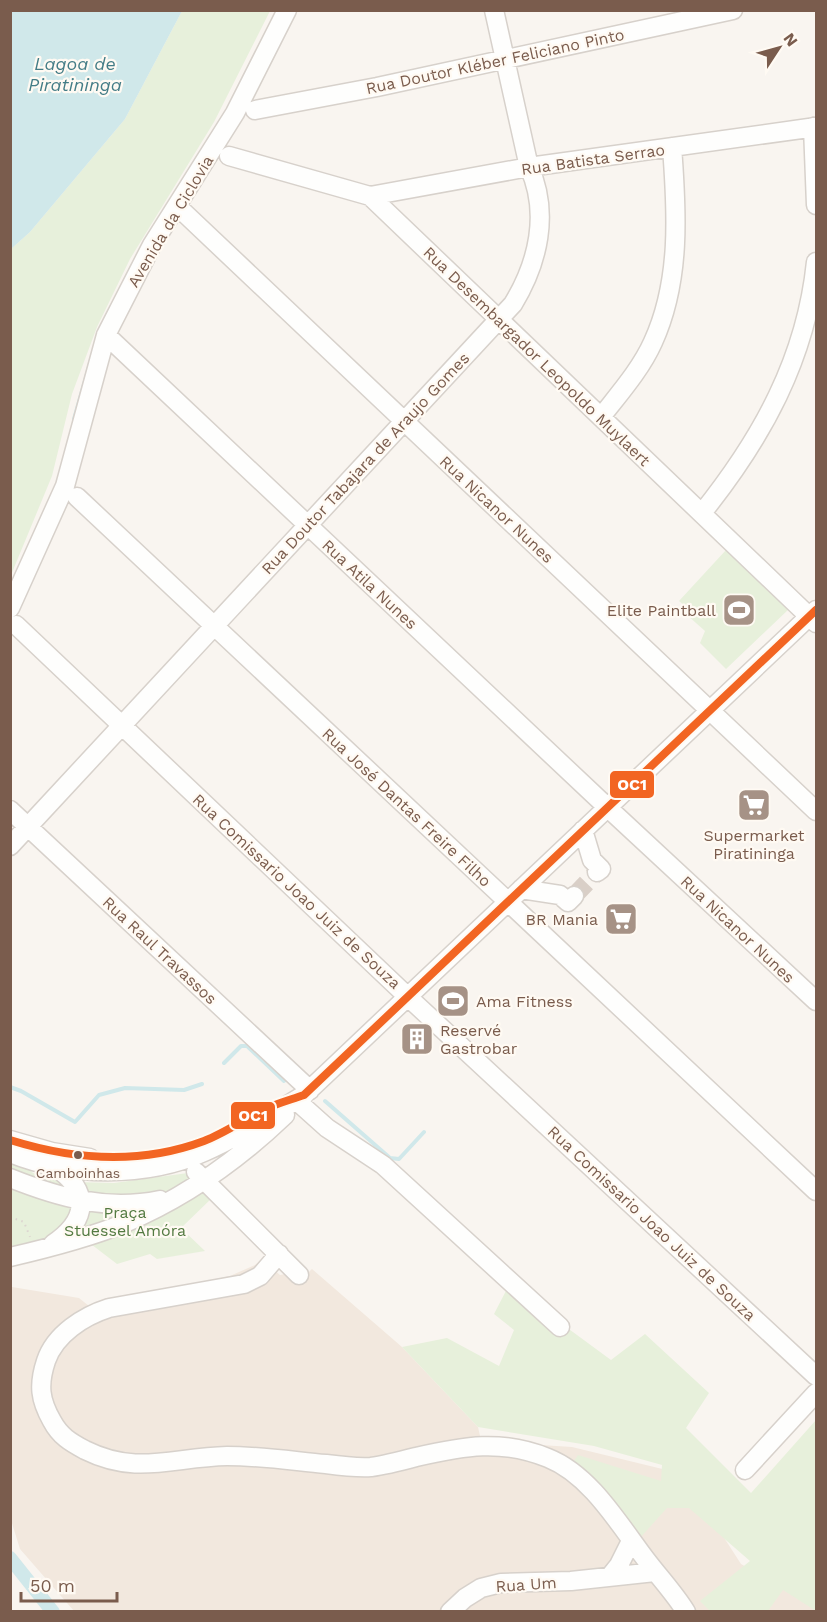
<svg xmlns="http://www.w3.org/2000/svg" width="827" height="1622" font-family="'Work Sans',sans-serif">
<rect width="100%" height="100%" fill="#f9f5f0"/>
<path fill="#f2e8de" d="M262 1259 280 1275 291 1273 299 1281 312 1269 402 1347 478 1427 480 1436 541 1445 572 1447 683 1474 741 1564 816 1608V1611H74L20 1549 11 1520 10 1289 12 1287 79 1298 89 1306 230 1276 255 1265Z"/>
<path fill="#e7f0db" d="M182 11H270L214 122 130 259 97 327 72 394 52 476 11 575V249L30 232 125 119Z
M726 550 789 609 726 669 700 643 705 631 687 615 691 611 679 601Z
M10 1160 25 1165 33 1173 74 1182 114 1183 188 1173 212 1198 181 1228 205 1251 157 1259 150 1254 117 1264 83 1238 11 1257Z
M509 1285 611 1360 645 1334 709 1393 686 1428 751 1493 816 1420V1611L783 1590 768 1611H710L700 1601 750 1561 689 1508H667L639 1539 570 1467 578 1455 661 1481 662 1465 594 1446 478 1427 402 1347 447 1338 499 1366 514 1330 494 1314Z"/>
<path fill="#d0e8ea" d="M11 10 182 11 125 119 30 232 11 249Z"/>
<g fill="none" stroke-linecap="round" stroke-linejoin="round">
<path stroke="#d0e8ea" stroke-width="4" d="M74 419 95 346
M224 1063 241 1046H247L284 1081
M10 1087 21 1091 75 1122 99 1095 125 1088 184 1090 202 1084
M325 1101 390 1158 399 1159 424 1132"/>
<path stroke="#d0e8ea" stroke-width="14" d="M10 1558 53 1612"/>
<path stroke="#d9cfc7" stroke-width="18" stroke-dasharray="18 9" stroke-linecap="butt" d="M574 896 597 872"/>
<defs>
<path id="minor" d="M255 110 377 87 733 10
M813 127 816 205
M229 156 370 196 816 623
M370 196 529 167 816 127
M177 206 816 811
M106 335 607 807 816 1001
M601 417C619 394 641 369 653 342 681 281 677 212 672 147
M77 497 816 1191
M702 513C762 438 806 359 816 262
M10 608 65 486 106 335 152 245 235 113 287 10
M16 625 408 997 816 1376
M10 810 310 1090
M583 830 592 860 601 869 597 872
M10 846 513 304C538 263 550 213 529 167L494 10
M521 889 560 895 568 902 574 896
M298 1102 327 1128 383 1165 560 1327
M10 1140 52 1152 90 1158
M10 1153C69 1177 146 1178 204 1152 239 1137 271 1115 304 1095L816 610
M196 1172 299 1275
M10 1178C60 1198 107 1211 160 1200
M53 1244C88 1220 91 1191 55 1167
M279 1254 260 1276 244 1284 109 1308C84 1316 55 1334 46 1361 38 1385 40 1400 52 1421 60 1436 70 1442 85 1450 137 1476 173 1457 227 1456 260 1456 293 1461 326 1464 341 1466 356 1468 371 1467 386 1465 401 1461 416 1457 464 1446 501 1439 548 1458 591 1475 620 1526 647 1561 660 1578 675 1594 686 1612
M10 1257C49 1248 88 1238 125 1223 184 1198 239 1159 285 1115
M745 1470 816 1393
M611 1575 619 1565 631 1541
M450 1612 465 1598 481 1588 501 1583 571 1581 655 1572"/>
</defs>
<use href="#minor" stroke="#d7d1cb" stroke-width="21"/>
<path stroke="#dcd5d0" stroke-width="2" stroke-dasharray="1.5 4.5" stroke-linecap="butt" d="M10 1217 24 1222 30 1237"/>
<use href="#minor" stroke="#fefefd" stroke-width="18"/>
<defs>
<path id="bus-1" d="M10 1140C74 1160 140 1165 204 1141 224 1133 242 1121 261 1111 274 1104 290 1100 304 1095L816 610"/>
</defs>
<use href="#bus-1" stroke="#fffaf3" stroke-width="12"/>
<use href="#bus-1" stroke="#f26522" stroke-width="8"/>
</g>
<defs>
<symbol id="stadium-square" viewBox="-11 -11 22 22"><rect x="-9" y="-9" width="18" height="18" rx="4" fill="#a69286" stroke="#fffaf3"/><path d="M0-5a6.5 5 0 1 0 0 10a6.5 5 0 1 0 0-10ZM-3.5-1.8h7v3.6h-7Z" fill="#fff"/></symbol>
<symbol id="supermarket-square" viewBox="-11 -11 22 22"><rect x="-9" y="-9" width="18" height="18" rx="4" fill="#a69286" stroke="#fffaf3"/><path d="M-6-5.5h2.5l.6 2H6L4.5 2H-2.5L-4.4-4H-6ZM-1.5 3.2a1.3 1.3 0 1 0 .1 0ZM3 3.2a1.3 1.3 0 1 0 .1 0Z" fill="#fff"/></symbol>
<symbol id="building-square" viewBox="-11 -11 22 22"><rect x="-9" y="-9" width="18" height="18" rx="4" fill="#a69286" stroke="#fffaf3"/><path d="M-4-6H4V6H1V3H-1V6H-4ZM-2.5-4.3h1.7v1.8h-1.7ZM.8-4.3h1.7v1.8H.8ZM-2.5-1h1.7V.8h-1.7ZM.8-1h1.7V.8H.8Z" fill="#fff"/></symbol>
</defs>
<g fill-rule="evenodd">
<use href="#stadium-square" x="720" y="591" width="38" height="38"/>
<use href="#supermarket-square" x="735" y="786" width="38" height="38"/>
<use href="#supermarket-square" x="602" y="900" width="38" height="38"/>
<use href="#stadium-square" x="434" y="982" width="38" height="38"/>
<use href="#building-square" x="398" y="1020" width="38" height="38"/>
</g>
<circle fill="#7a5c4d" stroke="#fffaf3" stroke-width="2" cx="78" cy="1155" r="5"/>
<g text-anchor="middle" stroke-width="4.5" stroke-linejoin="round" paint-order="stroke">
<g font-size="14" fill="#7a5c4d" stroke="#fffaf3">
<text x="78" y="1178">Camboinhas</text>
</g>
<g font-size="16" fill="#7a5c4d" stroke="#fffaf3">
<text transform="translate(495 61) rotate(-12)" y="6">Rua Doutor Kléber Feliciano Pinto</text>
<text transform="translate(593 159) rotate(-8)" y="6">Rua Batista Serrao</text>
<text transform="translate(170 221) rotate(-59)" y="6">Avenida da Ciclovia</text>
<text transform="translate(537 356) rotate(44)" y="6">Rua Desembargador Leopoldo Muylaert</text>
<text transform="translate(365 463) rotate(-47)" y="6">Rua Doutor Tabajara de Araujo Gomes</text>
<text transform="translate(497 509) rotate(43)" y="6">Rua Nicanor Nunes</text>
<text transform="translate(370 584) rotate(43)" y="6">Rua Atila Nunes</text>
<text transform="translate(407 807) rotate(43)" y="6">Rua José Dantas Freire Filho</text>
<text transform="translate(297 891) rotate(43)" y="6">Rua Comissario Joao Juiz de Souza</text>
<text transform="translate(738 929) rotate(43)" y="6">Rua Nicanor Nunes</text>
<text transform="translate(160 950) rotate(43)" y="6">Rua Raul Travassos</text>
<text transform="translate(652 1223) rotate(43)" y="6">Rua Comissario Joao Juiz de Souza</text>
<text transform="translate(526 1584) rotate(-4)" y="6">Rua Um</text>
</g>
<g font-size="16" fill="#7a5c4d" stroke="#fffaf3" text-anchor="end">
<text x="716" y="616">Elite Paintball</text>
<text x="754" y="841" text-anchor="middle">Supermarket<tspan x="754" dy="18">Piratininga</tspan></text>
<text x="598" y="925">BR Mania</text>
<text x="476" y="1007" text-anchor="start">Ama Fitness</text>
<text x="440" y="1036" text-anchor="start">Reservé<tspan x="440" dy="18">Gastrobar</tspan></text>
</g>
<g font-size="16" fill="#537a41" stroke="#fffaf3">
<text x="125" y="1218">Praça<tspan x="125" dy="18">Stuessel Amóra</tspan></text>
</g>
<g font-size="18" font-style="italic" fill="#437c86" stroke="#fffaf3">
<text x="75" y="70">Lagoa de<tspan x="75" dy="21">Piratininga</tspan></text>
</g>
</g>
<g stroke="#fffaf3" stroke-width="2">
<rect x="609" y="770" width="46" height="29" rx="6" fill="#f26522"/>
<rect x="230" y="1101" width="46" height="29" rx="6" fill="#f26522"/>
</g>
<g font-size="16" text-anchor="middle" font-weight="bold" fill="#fff">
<text x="632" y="790">OC1</text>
<text x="253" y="1121">OC1</text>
</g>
<rect width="827" height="1622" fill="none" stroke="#7a5c4d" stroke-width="24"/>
<g transform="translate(779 48) rotate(54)" stroke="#fffaf3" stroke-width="4.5" paint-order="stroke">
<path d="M0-4.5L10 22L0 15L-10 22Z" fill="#7a5c4d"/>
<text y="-9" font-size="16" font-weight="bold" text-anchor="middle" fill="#7a5c4d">N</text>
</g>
<path d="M21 1592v9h96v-9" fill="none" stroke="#7a5c4d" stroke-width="3"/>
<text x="30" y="1592" font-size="18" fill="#7a5c4d" stroke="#fffaf3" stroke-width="4.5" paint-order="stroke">50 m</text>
</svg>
